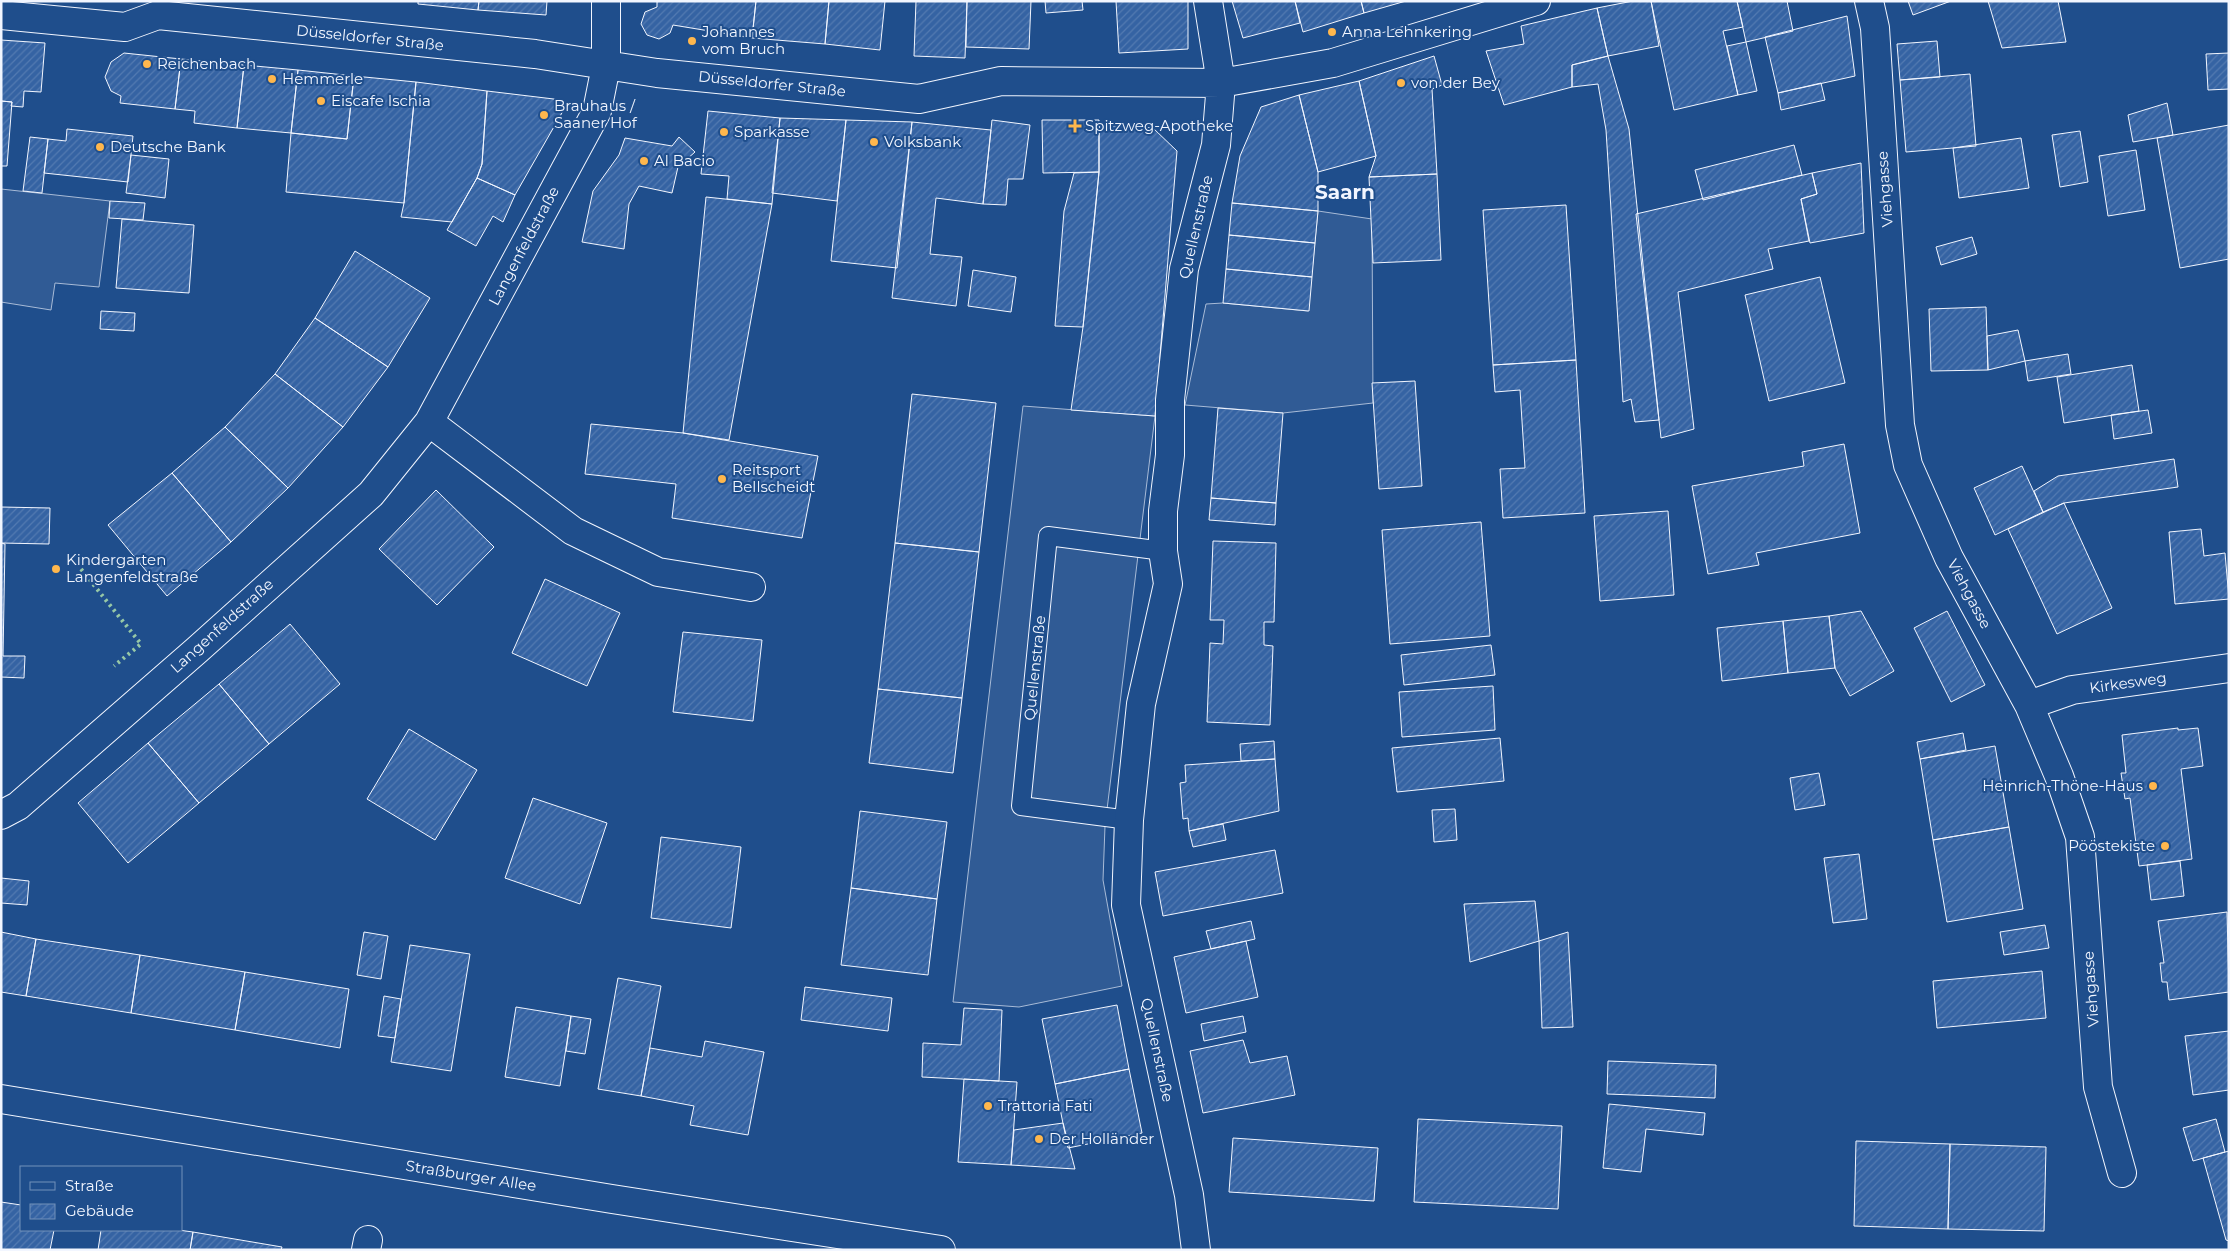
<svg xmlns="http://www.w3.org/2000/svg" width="2230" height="1251" font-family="Montserrat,sans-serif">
<defs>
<pattern id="building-hatch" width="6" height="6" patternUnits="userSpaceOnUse" patternTransform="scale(1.25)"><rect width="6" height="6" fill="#3563a3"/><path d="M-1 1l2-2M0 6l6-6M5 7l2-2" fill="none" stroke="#537ab1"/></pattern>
</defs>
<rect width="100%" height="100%" fill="#1f4e8c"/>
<path fill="#305b95" stroke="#a8bbd7" d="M1 189 110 201 99 287 55 283 51 310 1 302Z
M1318 211 1372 219 1373 403 1283 413 1185 405 1206 304 1223 303 1308 311Z
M1023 406 1155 416 1105 826 1103 880 1122 986 1019 1007 953 1002Z"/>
<path fill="url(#building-hatch)" stroke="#f2f6ff" d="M418 1H479L478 10 418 4Z
M479 1H547L546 15 478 10Z
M657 1H756L752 38 673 25 670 33 659 39 647 35 641 24 645 12 657 7Z
M756 1H829L825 44 752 38Z
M829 1H885L880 50 825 44Z
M916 1H967L965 58 914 56Z
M967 1H1031L1029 49 966 47Z
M1045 1H1082L1083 10 1046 13Z
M1116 1H1188V49L1119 53Z
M1232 1H1295L1300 23 1243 38Z
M1295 1H1361L1364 13 1303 32Z
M1361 1H1406L1364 13Z
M1633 1H1651L1659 46 1608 56 1597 8Z
M1651 1H1737L1743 27 1723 31 1738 95 1674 110Z
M1737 1H1787L1793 31 1746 42Z
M1908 1H1951L1913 15Z
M1988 1H2058L2066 42 2002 48Z
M1597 8 1608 56 1572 65V87L1504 105 1486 51 1524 44 1521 26Z
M1847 16 1855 76 1778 93 1765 37Z
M1 40 45 43 41 92 24 91 23 107 11 106 12 102 1 101Z
M1937 41 1940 77 1900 80 1897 44Z
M1746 42 1757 91 1738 95 1727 46Z
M124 53 181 59 175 109 120 103 121 96 111 91 105 77 111 62Z
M2229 53V89L2208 90 2206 54Z
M1434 56 1442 85 1432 89 1437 174 1369 177 1376 156 1359 81Z
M1608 56 1629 129 1659 420 1635 422 1631 399 1623 402 1606 130 1598 84 1572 87V65Z
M181 59 244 65 237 128 194 123 195 111 175 109Z
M244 65 298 70 291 133 237 128Z
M298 70 354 76 347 139 291 133Z
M1970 74 1976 146 1906 152 1900 80Z
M354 76 416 82 404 203 286 192 291 133 347 139Z
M1359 81 1376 156 1318 172 1299 95Z
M416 82 487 91 482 164 477 178 452 222 401 217 404 203Z
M1821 83 1825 100 1781 110 1778 93Z
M487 91 562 100 563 111 515 195 477 178 482 164Z
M1299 95 1318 172V211L1232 203 1240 156 1261 107Z
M1 101 12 102 7 166H1Z
M2167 103 2173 135 2133 142 2128 115Z
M708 111 780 118 772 204 727 199 729 176 701 174Z
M780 118 846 120 837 201 772 193Z
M846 120 912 122 897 268 831 261Z
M992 120 1030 125 1023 179H1008L1006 205 983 204Z
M1042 120H1099V172L1043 173Z
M912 122 991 130 983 204 936 198 930 254 962 257 956 306 892 298Z
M1099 125 1153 128 1177 151 1155 416 1071 410 1083 327 1095 214 1099 172Z
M2229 125V259L2180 268 2157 138Z
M67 129 133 136 128 182 44 173 48 139 66 141Z
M2080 131 2088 182 2060 187 2052 135Z
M30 137 48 139 42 193 23 191Z
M679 137 695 152 678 167 672 193 639 186 629 204 624 249 582 242 593 191 619 155 625 138 672 146Z
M2021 138 2029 188 1959 198 1953 148Z
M1794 145 1802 175 1703 200 1695 170Z
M2136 150 2145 210 2108 216 2099 156Z
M131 155 169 159 165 198 126 193Z
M1861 163 1864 233 1810 243 1801 199 1817 194 1812 173Z
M1099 172 1083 327 1055 326 1064 211 1074 173Z
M1812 173 1817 194 1801 199 1809 241 1768 249 1773 269 1678 292 1694 429 1661 438 1636 214Z
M1437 174 1441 260 1373 263 1369 177Z
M477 178 515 195 503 222 493 216 476 246 447 230Z
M706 197 772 204 729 440 683 433Z
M110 201 145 203 143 220 109 218Z
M1232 203 1318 211 1315 243 1229 235Z
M1566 205 1576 360 1493 365 1483 210Z
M122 219 194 225 189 293 116 288Z
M1229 235 1315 243 1312 277 1226 269Z
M1972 237 1977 254 1941 265 1936 247Z
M355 251 430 298 388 367 315 318Z
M1226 269 1312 277 1309 311 1223 303Z
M973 270 1016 277 1011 312 968 306Z
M1820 277 1845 383 1769 401 1745 295Z
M1986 307 1988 370 1931 371 1929 309Z
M101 311 135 313 134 331 100 329Z
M315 318 388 367 343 427 275 374Z
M2018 330 2025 361 1988 370 1987 336Z
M2068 354 2071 374 2028 381 2025 361Z
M1576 360 1585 513 1503 518 1500 469 1525 468 1520 390 1495 392 1493 365Z
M2132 365 2139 411 2064 423 2057 377Z
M275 374 343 427 288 488 225 427Z
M1415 381 1422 486 1379 489 1372 383Z
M912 394 996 403 979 552 895 543Z
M1218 408 1283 413 1276 503 1211 498Z
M2148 410 2152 433 2114 439 2111 415Z
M591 424 683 433 818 456 802 538 672 518 676 484 585 474Z
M225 427 288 488 231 542 172 473Z
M1844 444 1860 533 1756 553 1759 565 1708 574 1692 486 1804 466 1802 452Z
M2174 459 2178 487 2064 503 2043 512 2034 491 2058 476Z
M2022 466 2043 512 1995 535 1974 488Z
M172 473 231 542 167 596 108 525Z
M436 490 494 547 437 605 379 549Z
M1211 498 1276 503 1275 525 1209 520Z
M2064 503 2112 608 2057 634 2008 529Z
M1 507 50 508 49 544 1 543Z
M1668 511 1674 595 1600 601 1594 516Z
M1481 522 1490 636 1390 644 1382 530Z
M2201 529 2204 556 2225 553 2229 599 2175 604 2169 532Z
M1213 541 1276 543 1274 622H1264V645L1273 646 1270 725 1207 722 1210 643 1223 644 1224 620H1210Z
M1 543 5 544 3 656H25L24 678 1 677Z
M895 543 979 552 962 698 878 689Z
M545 579 620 613 587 686 512 653Z
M1861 611 1894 671 1850 696 1835 668 1829 616Z
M1947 611 1985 685 1951 702 1914 628Z
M1829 616 1835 668 1788 673 1783 621Z
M1783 621 1788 673 1722 681 1717 628Z
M290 624 340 684 269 744 219 684Z
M683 632 762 640 753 721 673 712Z
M1491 645 1495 675 1404 685 1401 655Z
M219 684 269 744 199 803 148 743Z
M1493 686 1495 730 1402 737 1399 692Z
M878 689 962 698 953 773 869 763Z
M2178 728V730L2198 728 2203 766 2181 769 2192 859 2139 866 2130 798 2125 799 2121 773H2126L2122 735Z
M409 729 477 770 435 840 367 799Z
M1963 733 1966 750 1920 759 1917 742Z
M1500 738 1504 781 1397 792 1392 748Z
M1274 741 1275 759 1241 761 1240 744Z
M148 743 199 803 128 863 78 803Z
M1995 746 2009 827 1933 840 1920 759Z
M1275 759 1279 811 1189 831 1188 818 1183 819 1180 783 1186 782 1185 765Z
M1819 773 1825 805 1795 810 1790 778Z
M533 798 607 823 580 904 505 878Z
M1455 809 1457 840 1434 842 1432 810Z
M860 811 947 822 937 899 851 888Z
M1223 824 1226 840 1193 847 1189 831Z
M2009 827 2023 909 1947 922 1933 840Z
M661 837 741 847 731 928 651 918Z
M1275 850 1283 893 1163 916 1155 872Z
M1859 854 1867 919 1833 923 1824 858Z
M2180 861 2184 896 2151 900 2147 865Z
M1 878 29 881 27 905 1 903Z
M851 888 937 899 928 975 841 965Z
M1535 901 1539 941 1470 962 1464 904Z
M2227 912 2229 992 2169 1000 2167 982H2162L2160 963H2164L2158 921Z
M1251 921 1255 939 1211 949 1206 931Z
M2045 925 2049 948 2004 955 2000 932Z
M1 932 36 939 26 996 1 992Z
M364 932 388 936 381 979 357 975Z
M1568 932 1573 1027 1542 1028 1539 941Z
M36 939 140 955 131 1013 26 996Z
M1246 941 1258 997 1186 1013 1174 957Z
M410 945 470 954 451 1071 391 1062Z
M140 955 245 972 235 1030 131 1013Z
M2042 971 2046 1018 1937 1028 1933 981Z
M245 972 349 989 340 1048 235 1030Z
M618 978 661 986 641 1096 598 1089Z
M805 987 892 998 888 1031 801 1020Z
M384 996 401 999 395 1038 378 1036Z
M1117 1005 1129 1069 1055 1084 1042 1019Z
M516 1007 571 1016 560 1086 505 1077Z
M964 1008 1002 1010 999 1081 922 1077 923 1043 961 1045Z
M571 1016 591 1019 585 1054 566 1051Z
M1243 1016 1246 1032 1204 1041 1201 1024Z
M2229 1031V1090L2193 1095 2185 1036Z
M1243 1040 1250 1063 1287 1056 1295 1095 1203 1113 1190 1051Z
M705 1041 764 1052 748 1135 690 1125 694 1106 641 1096 650 1048 702 1057Z
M1608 1061 1716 1065 1715 1098 1607 1094Z
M1129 1069 1142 1133 1068 1148 1055 1084Z
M964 1079 1017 1082 1011 1165 958 1162Z
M1609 1104 1705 1113 1703 1135 1646 1129 1641 1172 1603 1168Z
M1418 1119 1562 1126 1558 1209 1414 1202Z
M2216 1119 2225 1152 2193 1161 2183 1128Z
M1063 1123 1075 1169 1011 1165 1014 1130Z
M1233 1138 1378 1148 1374 1201 1229 1192Z
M1856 1141 1950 1144 1948 1229 1854 1226Z
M1950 1144 2046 1147 2044 1231 1948 1229Z
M2229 1151V1241L2226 1240 2203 1158Z
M1 1202 21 1205V1230H54L50 1250H1Z
M101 1230H178L193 1232 190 1250H98Z
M193 1232 282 1247 281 1250H190Z"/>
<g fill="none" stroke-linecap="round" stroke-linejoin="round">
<defs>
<path id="service" d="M1129 820 1021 806 1048 536 1163 551"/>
<path id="minor" d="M1869 1 1875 28 1900 425 1908 465 1949 558 2029 705 2059 776 2080 837 2098 1087 2122 1173
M1 15 125 27 158 15 535 54 657 73 919 99 1001 81 1221 83 1333 63 1536 1
M429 422 573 531 658 572 751 587
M2029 705 2072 690 2229 668
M1 815 18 806 197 650 371 494 429 422 597 111 606 66V1
M366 1250 368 1240
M1196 1250 1189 1195 1126 905 1129 820 1141 704 1168 584 1163 551V511L1170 455V400L1184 269 1216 145 1221 83 1208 1"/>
<path id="primary" d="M1 1099 612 1199 941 1250"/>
</defs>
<use href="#service" stroke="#f2f6ff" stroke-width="20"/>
<use href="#minor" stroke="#f2f6ff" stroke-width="30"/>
<use href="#primary" stroke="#f2f6ff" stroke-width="30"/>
<use href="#service" stroke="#1f4e8c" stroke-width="18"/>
<use href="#minor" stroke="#1f4e8c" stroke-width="28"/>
<use href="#primary" stroke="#1f4e8c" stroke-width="28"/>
<path stroke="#97c8a6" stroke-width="4" stroke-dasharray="2.5 4" stroke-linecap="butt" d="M81 569 141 644 114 666"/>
</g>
<g fill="#ffb74d" stroke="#1f4e8c" stroke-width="2">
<circle cx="1332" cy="32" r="5"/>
<circle cx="692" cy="41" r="5"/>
<circle cx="147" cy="64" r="5"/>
<circle cx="272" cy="79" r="5"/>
<circle cx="1401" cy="83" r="5"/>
<circle cx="321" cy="101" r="5"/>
<circle cx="544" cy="115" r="5"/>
<path d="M1072.5 118.5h5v5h5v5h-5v5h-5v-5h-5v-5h5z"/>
<circle cx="724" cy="132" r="5"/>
<circle cx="874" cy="142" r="5"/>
<circle cx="100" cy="147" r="5"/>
<circle cx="644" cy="161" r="5"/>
<circle cx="722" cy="479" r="5"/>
<circle cx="56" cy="569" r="5"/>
<circle cx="2153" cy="786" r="5"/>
<circle cx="2165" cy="846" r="5"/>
<circle cx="988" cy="1106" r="5"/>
<circle cx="1039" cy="1139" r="5"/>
</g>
<g text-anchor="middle" stroke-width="4" stroke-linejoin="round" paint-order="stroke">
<g font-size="15" fill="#f2f6ff" stroke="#1f4e8c" text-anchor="start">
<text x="702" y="37">Johannes<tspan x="702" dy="17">vom Bruch</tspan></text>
<text x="1342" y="37">Anna Lehnkering</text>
<text x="157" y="69">Reichenbach</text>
<text x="282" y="84">Hemmerle</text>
<text x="1411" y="88">von der Bey</text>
<text x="331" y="106">Eiscafe Ischia</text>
<text x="554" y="111">Brauhaus /<tspan x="554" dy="17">Saaner Hof</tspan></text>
<text x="1085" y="131">Spitzweg-Apotheke</text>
<text x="734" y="137">Sparkasse</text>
<text x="884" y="147">Volksbank</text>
<text x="110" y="152">Deutsche Bank</text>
<text x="654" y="166">Al Bacio</text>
<text x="732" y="475">Reitsport<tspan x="732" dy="17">Bellscheidt</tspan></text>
<text x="66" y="565">Kindergarten<tspan x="66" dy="17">Langenfeldstraße</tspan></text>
<text x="2143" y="791" text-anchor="end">Heinrich-Thöne-Haus</text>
<text x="2155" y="851" text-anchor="end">Pööstekiste</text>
<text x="998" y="1111">Trattoria Fati</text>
<text x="1049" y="1144">Der Holländer</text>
</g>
<g font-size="15" fill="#f2f6ff" stroke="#1f4e8c">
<text transform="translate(370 38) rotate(6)" y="5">Düsseldorfer Straße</text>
<text transform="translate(772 84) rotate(6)" y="5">Düsseldorfer Straße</text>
<text transform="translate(1885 189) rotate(-94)" y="5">Viehgasse</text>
<text transform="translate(1196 227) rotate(-77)" y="5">Quellenstraße</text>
<text transform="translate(524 246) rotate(-62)" y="5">Langenfeldstraße</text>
<text transform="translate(1969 594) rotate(62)" y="5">Viehgasse</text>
<text transform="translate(222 626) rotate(-42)" y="5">Langenfeldstraße</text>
<text transform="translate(1035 668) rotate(-84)" y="5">Quellenstraße</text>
<text transform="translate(2128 683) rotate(-8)" y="5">Kirkesweg</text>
<text transform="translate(2091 989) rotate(-94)" y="5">Viehgasse</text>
<text transform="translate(1157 1050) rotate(78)" y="5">Quellenstraße</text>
<text transform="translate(471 1176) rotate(9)" y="5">Straßburger Allee</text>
</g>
<g font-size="20" font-weight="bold" fill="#f2f6ff" stroke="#1f4e8c">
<text x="1345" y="199">Saarn</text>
</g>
</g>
<rect width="2230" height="1251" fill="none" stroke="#f2f6ff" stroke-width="5"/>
<rect x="20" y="1166" width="162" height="65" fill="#1f4e8c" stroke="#7391ba"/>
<rect x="30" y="1182" width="25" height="8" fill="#1f4e8c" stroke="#7391ba"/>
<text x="65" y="1191" font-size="15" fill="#f2f6ff">Straße</text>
<rect x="30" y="1204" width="25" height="15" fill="url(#building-hatch)" stroke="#7391ba"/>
<text x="65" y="1216" font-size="15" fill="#f2f6ff">Gebäude</text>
</svg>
